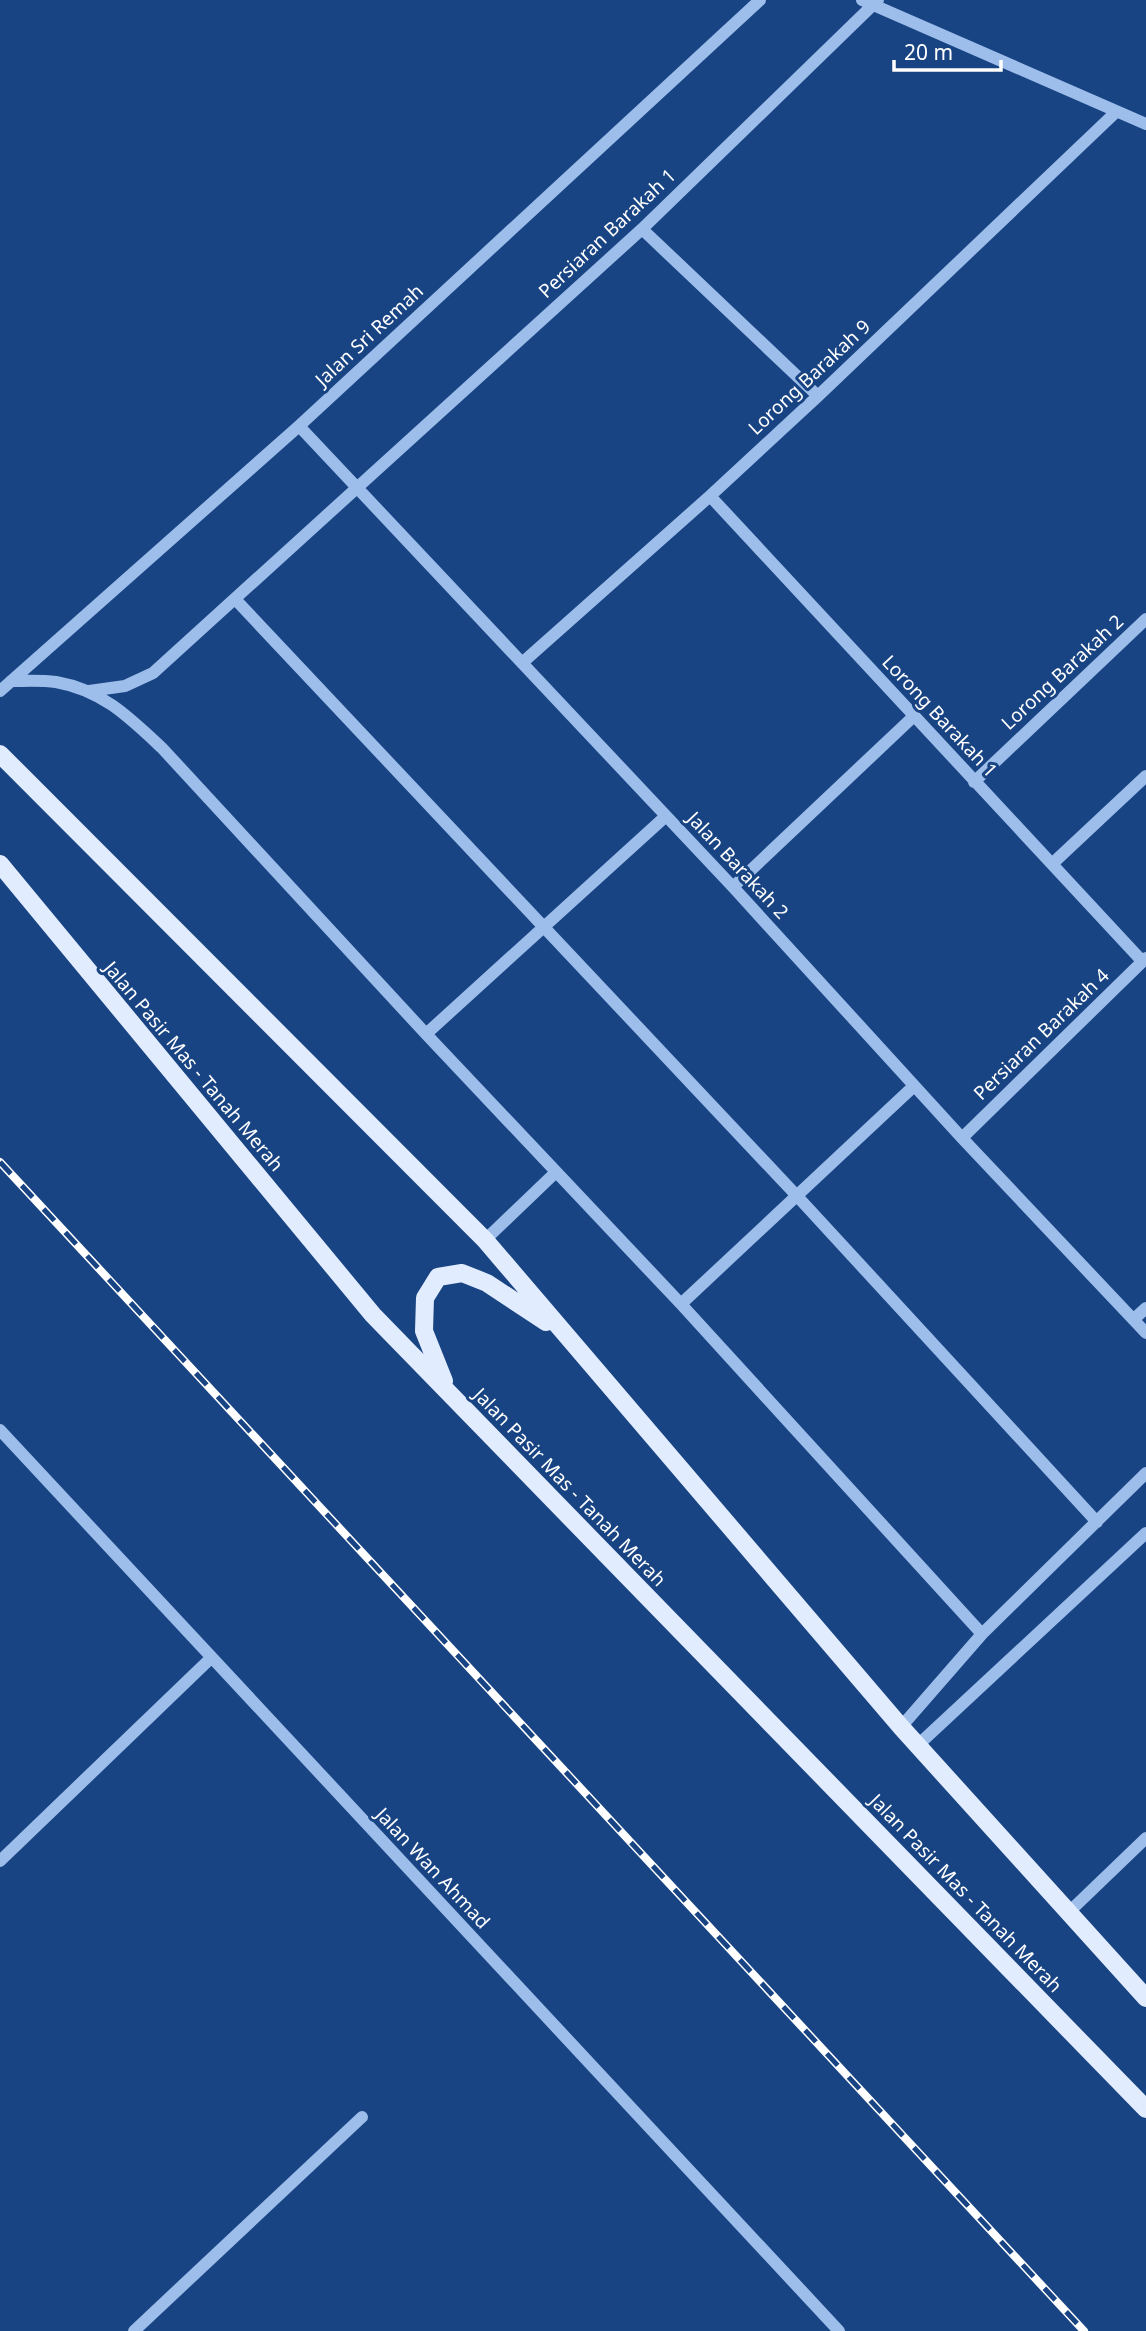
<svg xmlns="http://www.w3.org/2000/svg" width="1146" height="2331" font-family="'Noto Sans',sans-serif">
<rect width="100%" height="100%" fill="#194483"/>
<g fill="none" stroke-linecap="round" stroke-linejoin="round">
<path stroke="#9dbeeb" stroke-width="12" d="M862 0 1146 124
M642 229 818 396
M299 426 733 887 962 1138 1146 1333
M710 496 1142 961
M235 599 797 1196 1097 1522
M522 663 710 496 818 396 1116 112
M11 681C25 681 41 680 56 682 102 690 129 717 162 748L426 1034 681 1304 982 1634
M0 691 299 426 760 0
M89 691 125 686 153 673 642 229 878 0
M974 782 1146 619
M1052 864 1146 776
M733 887 914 716
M426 1034 666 816
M962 1138 1146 958
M485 1240 556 1172
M681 1304 914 1086
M1134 1319 1146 1308
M0 1430 839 2331
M901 1727 982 1634 1146 1473
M918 1745 1146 1533
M0 1861 211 1658
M1069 1912 1146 1838
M134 2331 362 2117"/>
<path stroke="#e2ecff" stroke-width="18" d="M0 754 485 1240 901 1727 1146 1998
M0 864 373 1315 1146 2109
M444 1381 424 1331 425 1298 438 1277 462 1273 487 1283 546 1322"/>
<defs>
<path id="rail" d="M0 1162 1084 2331"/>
</defs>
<use href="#rail" stroke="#fff" stroke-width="8"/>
<use href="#rail" stroke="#194483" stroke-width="5" stroke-dasharray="16" stroke-linecap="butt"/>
</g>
<g text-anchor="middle" stroke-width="6" stroke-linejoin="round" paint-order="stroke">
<g font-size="19" fill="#fff" stroke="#194483">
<text transform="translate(607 233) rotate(-43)" y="7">Persiaran Barakah 1</text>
<text transform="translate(369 335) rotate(-43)" y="7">Jalan Sri Remah</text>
<text transform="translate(809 377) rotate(-43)" y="7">Lorong Barakah 9</text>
<text transform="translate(1062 672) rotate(-43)" y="7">Lorong Barakah 2</text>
<text transform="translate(940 716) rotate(47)" y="7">Lorong Barakah 1</text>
<text transform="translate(738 865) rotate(47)" y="7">Jalan Barakah 2</text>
<text transform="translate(1041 1034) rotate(-44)" y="7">Persiaran Barakah 4</text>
<text transform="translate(194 1066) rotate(50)" y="7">Jalan Pasir Mas - Tanah Merah</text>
<text transform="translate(570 1487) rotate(46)" y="7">Jalan Pasir Mas - Tanah Merah</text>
<text transform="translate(433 1868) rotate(47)" y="7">Jalan Wan Ahmad</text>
<text transform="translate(966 1893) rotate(46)" y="7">Jalan Pasir Mas - Tanah Merah</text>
</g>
</g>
<path d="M894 60v10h107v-10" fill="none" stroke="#ffffff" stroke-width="3.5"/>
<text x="904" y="60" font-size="21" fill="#ffffff" stroke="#194483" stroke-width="5" paint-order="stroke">20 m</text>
</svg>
